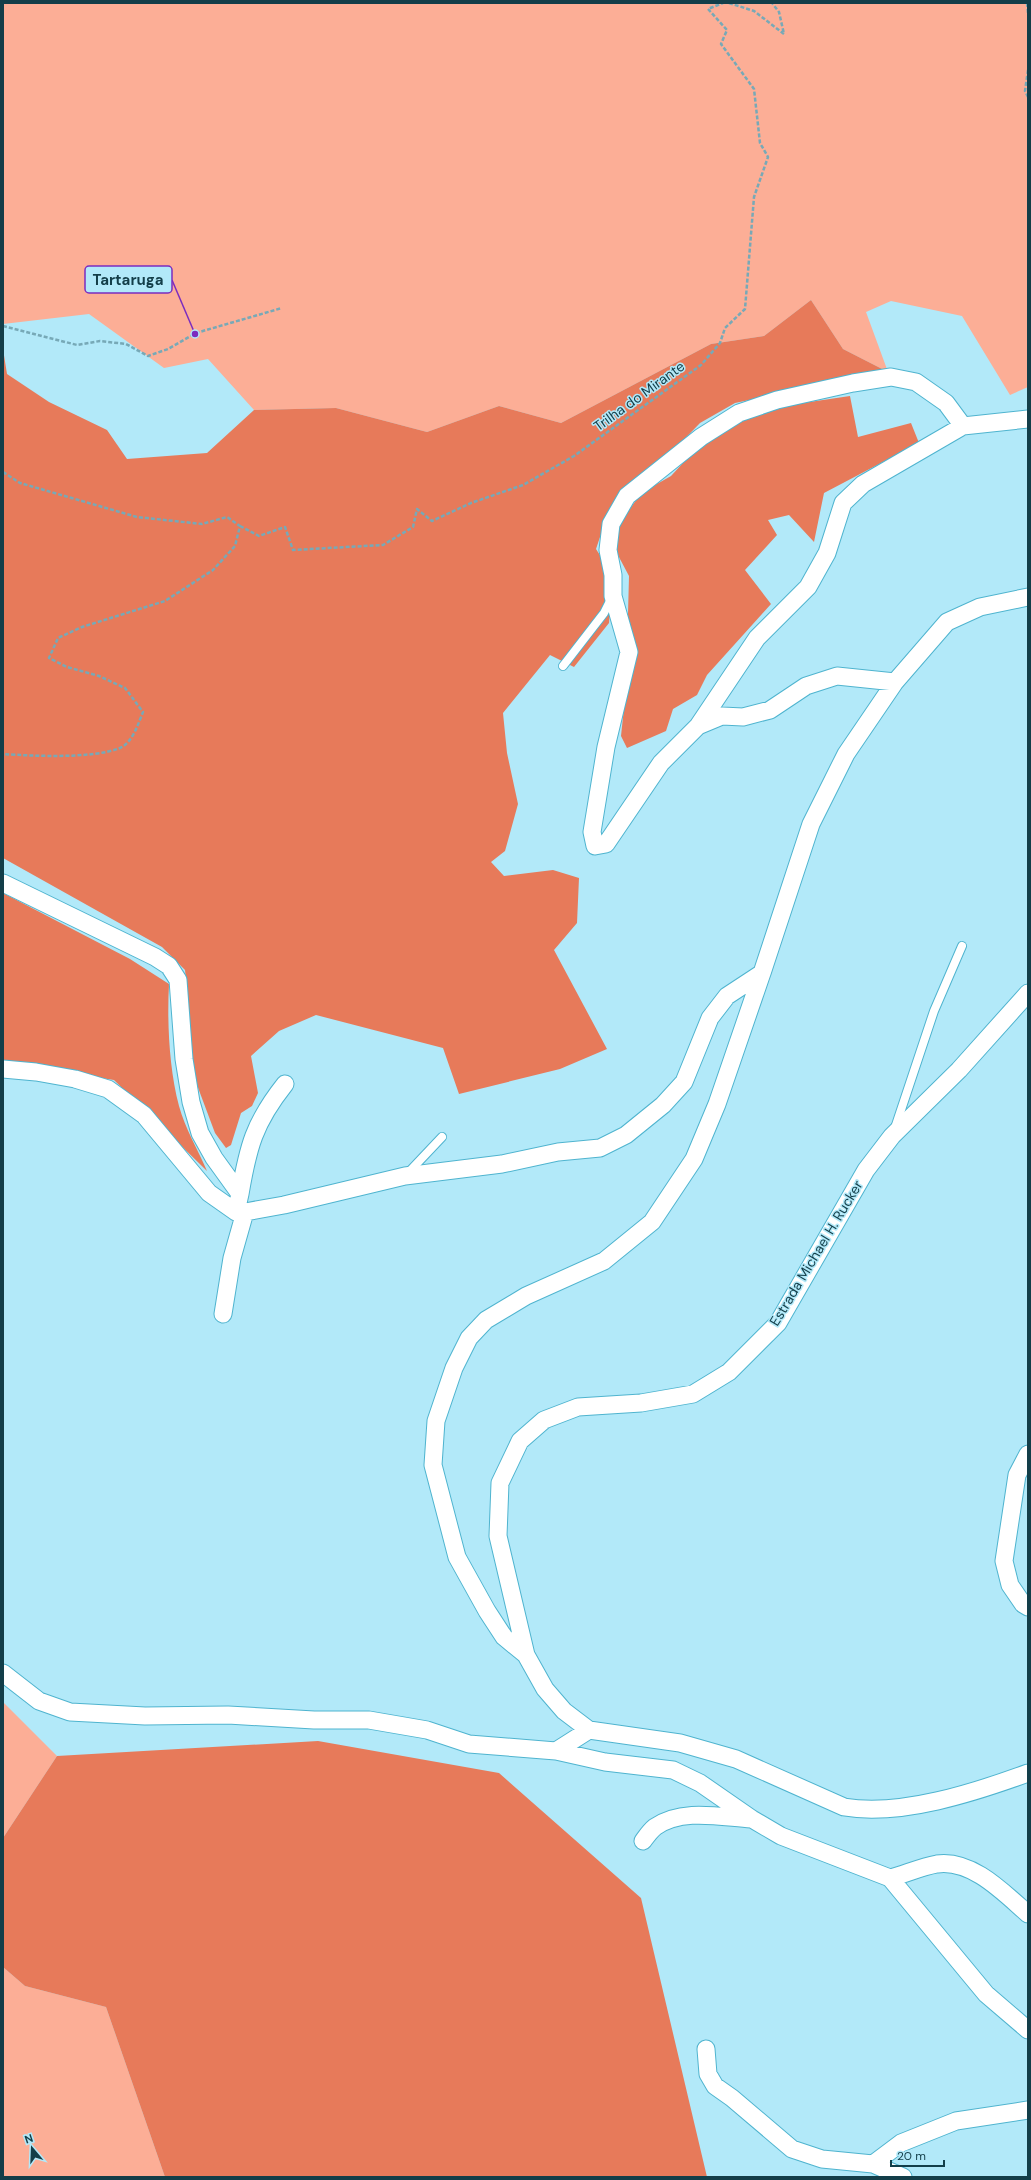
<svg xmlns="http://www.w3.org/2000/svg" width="1031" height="2180" font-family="'DM Sans',sans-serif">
<rect width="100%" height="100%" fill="#b2e9f9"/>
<path fill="#fcae96" d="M3 3H1028V387L1010 395 962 316 891 301 866 312 888 372 843 349 811 300 764 336 711 344 561 423 499 406 427 432 336 408 254 410 208 359 164 368 89 314 3 324Z
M3 1702 57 1756 3 1838Z
M3 1967 25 1986 106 2007 165 2177H3Z"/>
<path fill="#e77a5a" d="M811 300 843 349 888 372 735 403 700 423 667 457 633 480 609 510 596 549 613 576 609 623 574 667 550 655 503 713 507 753 518 804 505 851 491 862 504 876 553 870 579 878 577 923 554 950 607 1049 560 1069 459 1094 443 1048 316 1015 279 1031 251 1056 258 1093 252 1106 241 1113 231 1145 226 1148 215 1133 191 1069 189 1008 185 970 162 947 3 858V349L7 374 49 402 107 430 127 459 207 453 254 410 336 408 427 432 499 406 561 423 711 344 764 336Z
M850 396 858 437 911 423 919 443 824 493 814 542 789 515 768 520 777 535 745 570 771 604 707 675 697 695 673 709 666 731 627 748 621 736 626 689 629 576 611 542 620 523 641 493 671 476 709 435 757 415 796 404Z
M3 893 130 959 169 984C167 1022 169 1068 179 1106 185 1128 198 1150 207 1171L114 1080 3 1063Z
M318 1741 499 1773 641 1898 707 2177H165L106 2007 25 1986 3 1967V1838L57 1756Z"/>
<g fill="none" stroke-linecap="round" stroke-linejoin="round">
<defs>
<path id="service" d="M563 666 604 613 612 597
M895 1128 934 1011 962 946
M407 1174 442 1137"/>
<path id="minor" d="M895 682 837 676 806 686 770 710 743 717 722 716 698 726 661 763 606 844 595 846 592 832 606 747 629 652 613 596V575L608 550 611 524 627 496 701 437 739 413 777 400 853 383 891 377 916 382 946 403 963 426
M698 726 757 638 808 587 827 553 843 503 863 484 963 426 1028 419
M3 883 155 957 169 966 178 980 184 1059 191 1102 200 1133 214 1158 240 1194 236 1212 209 1193 144 1115 108 1089 75 1079 36 1072 3 1069
M1028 993 959 1070 892 1136 866 1170 778 1323 729 1372 693 1394 641 1403 578 1407 544 1420 520 1441 500 1483 498 1536 526 1655 545 1689 564 1711 589 1730 680 1743 736 1759 844 1807C900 1817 976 1792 1028 1773
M240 1194C248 1147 254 1123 285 1084
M236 1212H245L284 1205 405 1176 502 1164 558 1152 600 1148 626 1135 663 1105 684 1082 710 1018 727 996 762 973 811 824 846 754 895 682 947 622 980 607 1028 597
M223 1314 232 1258 245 1212
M1028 1454 1017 1475 1004 1561 1010 1585 1023 1604 1028 1607
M526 1655 504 1637 487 1611 457 1557 433 1465 436 1421 454 1368 469 1338 486 1320 526 1296 604 1261 652 1222 694 1159 717 1104 762 973
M3 1673 39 1701 70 1712 145 1716 228 1715 314 1720H369L427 1730 469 1744 556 1751 589 1730
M556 1751 605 1762 673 1770 700 1783 752 1819 781 1836 890 1878 986 1994 1028 2030
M643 1841C646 1837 650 1831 655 1827 682 1808 720 1817 751 1819
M890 1878C905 1874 921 1867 937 1864 972 1859 1004 1893 1028 1914
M706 2049 708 2074 715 2086 732 2098 792 2149 822 2159 873 2164
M903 2177 873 2164 901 2143 956 2121 1028 2110"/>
</defs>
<use href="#service" stroke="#4fb4cf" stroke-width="10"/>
<use href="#minor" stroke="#4fb4cf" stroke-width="19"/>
<path stroke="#77a9b7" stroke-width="2.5" stroke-dasharray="4 2" stroke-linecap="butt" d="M729 3 754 11 784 34 779 12 772 3
M1027 3 1028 13
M1028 70 1025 91 1028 97
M3 326 77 345 100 341 126 344 148 356 168 349 196 333 282 308
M3 472 20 483 137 517 202 524 227 517 240 526 235 546 213 570 165 601 82 627 58 638 49 658 67 667 99 676 125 688 143 712C138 724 133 742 120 748 93 759 33 756 3 754
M240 526 259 536 285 527 293 550 383 545 413 527 417 509 432 521 471 503 523 485 574 456 701 365 720 343 725 328 745 309 754 197 768 157 760 143 754 89 721 44 727 30 708 9 723 3"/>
<use href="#service" stroke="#fff" stroke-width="8"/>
<use href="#minor" stroke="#fff" stroke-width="17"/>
</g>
<g text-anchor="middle" stroke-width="3" stroke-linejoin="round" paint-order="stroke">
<g font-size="14" fill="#133e49" stroke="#b2e9f9">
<text transform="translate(639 396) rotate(-36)" y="5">Trilha do Mirante</text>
<text transform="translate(816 1253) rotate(-59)" y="5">Estrada Michael H. Rucker</text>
</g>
</g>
<path fill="none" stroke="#7b2cbf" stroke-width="1.5" d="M195 334L172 280"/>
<circle fill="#7b2cbf" stroke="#b2e9f9" stroke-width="1.5" cx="195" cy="334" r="4"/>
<rect fill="#b2e9f9" stroke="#7b2cbf" stroke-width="1.5" x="85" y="266" width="87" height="27" rx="4"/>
<g font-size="15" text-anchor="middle" font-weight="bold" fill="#133e49">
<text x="128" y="285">Tartaruga</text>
</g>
<rect width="1031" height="2180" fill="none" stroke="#133e49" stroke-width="8"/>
<g transform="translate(32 2148) rotate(341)" stroke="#b2e9f9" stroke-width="3" paint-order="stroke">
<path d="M0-3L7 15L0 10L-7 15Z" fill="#133e49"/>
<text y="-6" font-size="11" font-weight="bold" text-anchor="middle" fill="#133e49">N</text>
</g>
<path d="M891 2160v6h53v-6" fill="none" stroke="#133e49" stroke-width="2"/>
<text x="897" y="2160" font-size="12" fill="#133e49" stroke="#b2e9f9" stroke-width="3" paint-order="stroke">20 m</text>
</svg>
